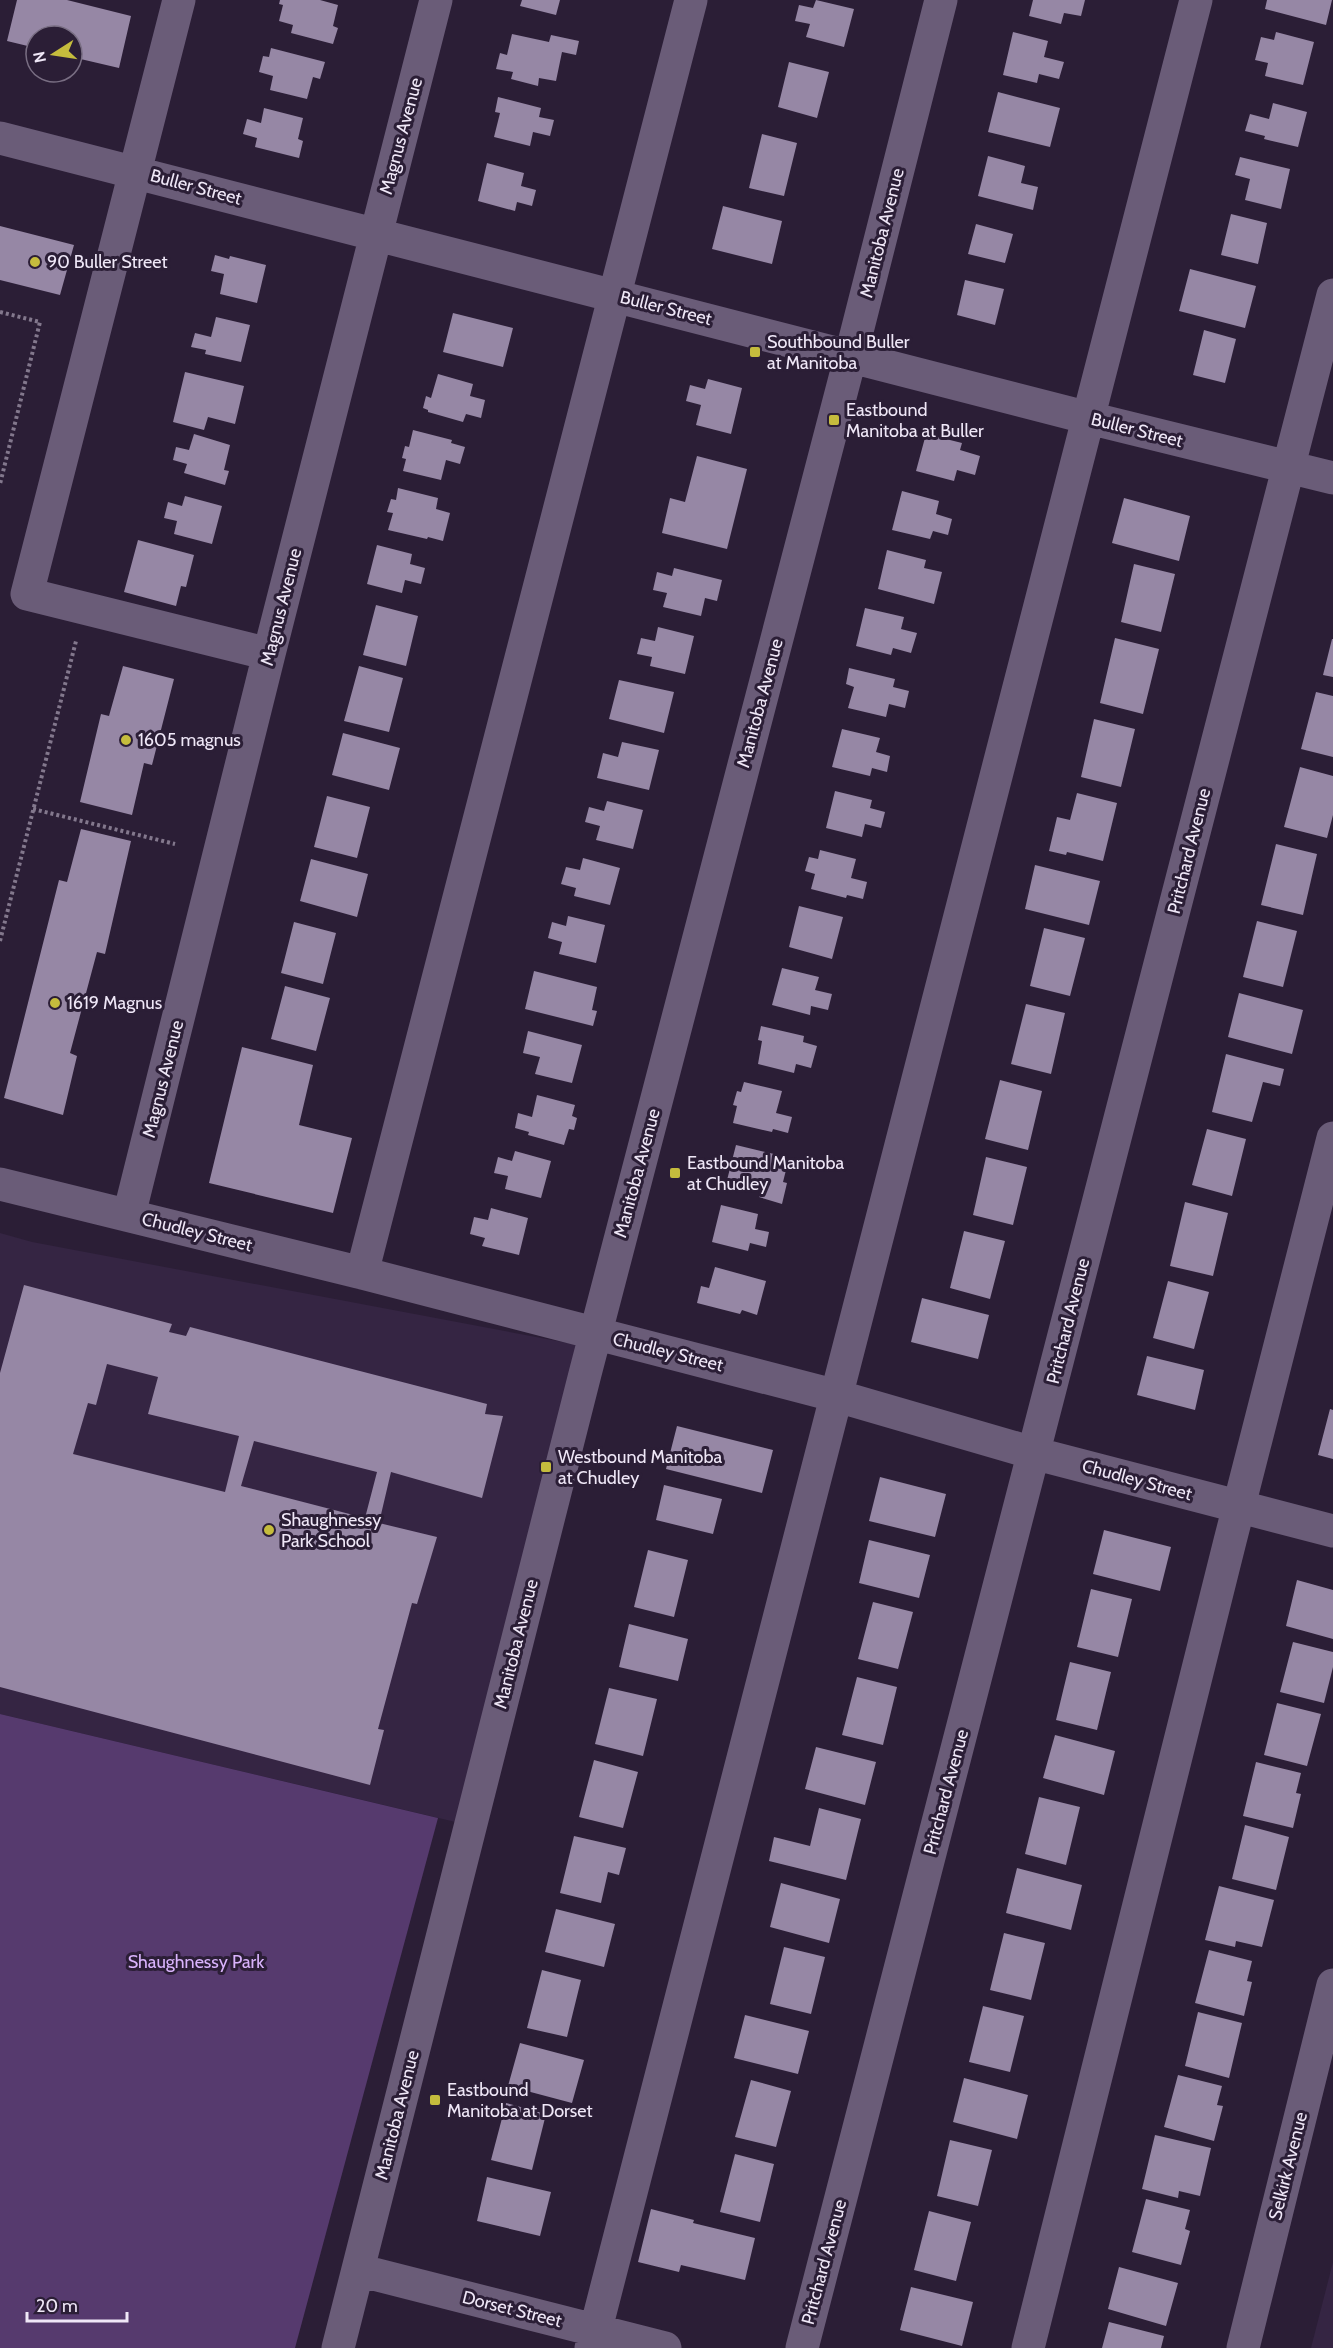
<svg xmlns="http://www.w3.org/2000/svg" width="1333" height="2348" font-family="Cabin,sans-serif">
<rect width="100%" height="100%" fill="#2b1e36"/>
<path fill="#352543" d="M0 1233 32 1242 584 1346 464 1824 0 1714Z
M1333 2262V2348H1311Z"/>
<path fill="#563a6e" d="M0 1714 438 1818 295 2348H0Z"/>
<path fill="#9687a5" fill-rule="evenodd" d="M17 0H67L131 16 119 68 72 57V36H36V48L7 41Z
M280 0H320L338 5 333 26 338 28 333 44 291 33 293 25 279 21 283 5 279 4Z
M522 0H560L556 15 520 6Z
M816 0 854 9 844 47 806 37 810 24 795 21 799 5 813 8Z
M1033 0H1085L1081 16 1064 13 1061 24 1029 16Z
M1267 0H1332L1326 25 1265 9Z
M1013 32 1048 41 1044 57 1064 62 1059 79 1039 74 1037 83 1003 75Z
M1276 32 1314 42 1303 85 1265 76 1268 63 1255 60 1261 37 1274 40Z
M512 34 549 42 551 35 579 41 576 55 562 52 556 81 539 78 538 86 511 79 513 72 496 69 500 53 507 55Z
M271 48 325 62 320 79 313 77 307 99 270 90 273 76 259 72 263 56 269 57Z
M789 62 829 72 817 118 778 107Z
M998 92 1060 108 1050 147 988 132Z
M498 97 541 108 539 117 554 120 550 136 533 132 530 146 494 137 500 113 495 112Z
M1273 103 1307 112 1298 147 1264 139 1265 136 1245 131 1250 114 1269 119Z
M264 108 303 118 298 139 303 141 299 158 255 147 257 138 243 134 247 119 261 123Z
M762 134 797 143 784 196 749 188Z
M988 156 1025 166 1021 183 1038 187 1033 210 978 196Z
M1240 157 1290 169 1281 209 1245 200 1250 179 1235 175Z
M487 163 524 173 521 186 536 190 532 206 517 202 515 211 478 201Z
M723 206 782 221 772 264 712 249Z
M1231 214 1267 223 1258 264 1221 255Z
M976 224 1013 234 1005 263 968 254Z
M0 226 74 245 60 295 0 280Z
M215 255 229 259 230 256 266 265 257 303 220 294 224 274 211 271Z
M1190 269 1256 286 1245 328 1179 311Z
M965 280 1004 289 995 325 957 315Z
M453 313 513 328 503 367 443 352Z
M216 317 250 325 241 362 205 354 206 350 191 347 195 333 211 337Z
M1204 330 1236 339 1225 383 1193 375Z
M185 372 244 386 235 424 208 417 204 430 173 422Z
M438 374 473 384 470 396 485 400 481 418 466 414 463 422 428 412V410L423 408 426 396 431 398Z
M708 379 742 388 731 434 696 425 701 405 686 401 690 385 705 389Z
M413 430 452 440 451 443 465 447 460 464 446 460 441 480 403 471 406 459 402 458 405 446 409 447Z
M194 434 230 445 224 470 229 471 225 485 184 473 187 464 173 460 176 447 189 450Z
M926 434 962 443 960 450 980 456 975 475 957 470 954 481 916 471Z
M697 456 747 469 727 549 662 533 670 498 685 502Z
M398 488 438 498 436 509 450 513 443 541 428 537 427 539 388 530 393 513 387 512 391 499 396 500Z
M902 491 939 501 936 514 952 519 948 535 933 531 930 539 892 530Z
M185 496 222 506 212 544 174 534 177 521 164 518 168 502 182 506Z
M1124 498 1190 516 1179 561 1112 543Z
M138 540 194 555 186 587 181 586 176 606 124 592Z
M377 545 412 554 410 564 425 568 421 584 405 580 402 593 367 584Z
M887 550 926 560 924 568 942 572 934 604 878 589Z
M1134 564 1175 574 1161 632 1121 622Z
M674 568 722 580 717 601 705 598 701 616 663 607 667 593 653 590 657 572 672 576Z
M376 605 418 616 406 666 363 655Z
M865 608 904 617 901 629 917 633 911 653 893 648 891 655 856 646Z
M658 627 694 636 685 674 650 666 652 657 637 654 641 638 655 641Z
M1115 638 1159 649 1143 714 1100 703Z
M1332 639H1333V677L1323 675Z
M123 666 174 679 152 765 144 763 132 815 80 802 101 714 109 716Z
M359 666 403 678 389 732 344 721Z
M849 668 895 679 893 687 909 691 905 708 889 704 886 717 848 708 854 687 846 684Z
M619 680 674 692 664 733 609 719Z
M1316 692 1333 696V757L1301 749Z
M1094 719 1135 729 1121 787 1081 777Z
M842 729 880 738 876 752 890 756 887 772 872 768 870 776 832 767Z
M343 733 400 748 389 790 332 775Z
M622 742 659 750 649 790 597 778 603 753 618 757Z
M1300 767 1333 776V815L1327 838 1284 827Z
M835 791 872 800 870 808 885 812 881 828 865 824 862 837 826 828Z
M1077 793 1117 803 1103 861 1067 852 1066 855 1049 851 1057 817 1070 820Z
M327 796 370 807 357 858 314 847Z
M607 801 643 810 633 849 596 840 600 826 585 822 589 807 604 811Z
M81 829 131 841 105 954 97 952 70 1053 77 1056 63 1115 4 1098 59 880 67 882Z
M1276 844 1317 854 1303 915 1261 905Z
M820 850 856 859 851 878 867 882 863 899 847 895 846 898 811 889 815 874 805 871 809 857 818 859Z
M583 858 620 868 610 905 574 896 576 888 561 884 566 867 580 870Z
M311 859 368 874 357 917 300 901Z
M1035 865 1100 881 1089 925 1025 909Z
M799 906 843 917 832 959 789 947Z
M568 916 605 925 596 963 559 954 562 942 548 938 552 922 566 926Z
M1257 921 1297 931 1283 987 1243 977Z
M294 922 336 933 323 984 281 973Z
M1044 928 1085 938 1070 996 1030 986Z
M782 968 819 977 815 990 832 994 828 1010 811 1006 810 1015 772 1005Z
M534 971 597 987 592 1010 597 1011 593 1026 525 1009Z
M285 986 330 998 316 1051 271 1039Z
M1239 993 1303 1010 1292 1054 1228 1037Z
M1026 1004 1065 1013 1051 1074 1011 1064Z
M761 1026 804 1036 803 1042 817 1046 811 1068 796 1064 794 1073 758 1064 762 1041 758 1040Z
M528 1031 582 1045 572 1083 535 1074 540 1057 523 1053Z
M242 1047 313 1065 299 1125 352 1138 333 1213 209 1183Z
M1226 1054 1284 1069 1280 1086 1263 1082 1252 1122 1212 1112Z
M1000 1080 1042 1091 1028 1150 985 1139Z
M744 1082 782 1091 776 1113 792 1117 788 1133 773 1129 772 1132 733 1123 737 1106 733 1105 737 1091 741 1092Z
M537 1095 575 1105 572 1116 577 1118 574 1130 569 1129 564 1145 528 1135 529 1132 515 1128 518 1113 532 1117Z
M1207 1129 1246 1139 1232 1196 1192 1185Z
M736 1145 774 1154 772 1163 787 1166 783 1182 787 1183 782 1204 759 1197 760 1192 726 1184Z
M515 1151 551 1161 541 1198 505 1189 508 1176 494 1173 498 1157 512 1161Z
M986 1157 1027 1167 1013 1225 973 1215Z
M1185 1202 1228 1213 1213 1276 1170 1266Z
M721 1205 758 1214 755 1229 769 1232 766 1247 750 1243 748 1251 712 1242Z
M491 1208 528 1218 519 1255 482 1246 485 1238 470 1234 474 1217 488 1220Z
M964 1231 1005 1241 990 1299 950 1288Z
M715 1267 766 1281 757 1315 742 1310 740 1314 697 1303 701 1286 709 1288Z
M1168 1281 1209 1292 1194 1349 1153 1338Z
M24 1285 172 1324 169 1332 186 1336 190 1327 487 1404 485 1414 503 1416 482 1498 391 1472 379 1523 437 1537 417 1604 412 1603 378 1729 384 1730 370 1785 0 1687V1373ZM107 1364 158 1377 148 1414 239 1436 225 1492 73 1454 88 1403 96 1405ZM254 1441 377 1472 365 1518 241 1486Z
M922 1298 989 1315 978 1359 911 1342Z
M1147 1356 1204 1370 1195 1410 1137 1395Z
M1330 1409 1333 1410V1459L1318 1455Z
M677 1426 773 1450 762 1493 666 1469Z
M880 1477 946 1494 935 1537 869 1521Z
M664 1485 722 1499 713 1534 656 1520Z
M1104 1530 1171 1547 1160 1591 1093 1574Z
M869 1540 930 1555 919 1598 859 1583Z
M648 1550 688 1560 674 1617 634 1607Z
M1297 1580 1333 1590V1639L1286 1626Z
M1091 1589 1132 1599 1118 1657 1077 1647Z
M873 1602 913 1612 898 1669 858 1659Z
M629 1624 688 1639 678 1681 619 1667Z
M1293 1642 1333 1652V1667L1324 1703 1280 1692Z
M1070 1662 1111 1672 1097 1730 1056 1720Z
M857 1677 897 1687 883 1745 842 1735Z
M609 1688 657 1699 643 1756 595 1744Z
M1277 1703 1321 1714 1307 1766 1264 1755Z
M1055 1735 1115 1751 1104 1795 1043 1778Z
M816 1747 876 1762 865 1805 805 1789Z
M594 1760 638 1772 623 1828 579 1817Z
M1256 1762 1301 1773 1296 1793 1301 1794 1293 1828 1243 1816Z
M1039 1797 1080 1807 1066 1865 1025 1854Z
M819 1808 861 1819 846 1880 769 1861 774 1837 810 1846Z
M1245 1825 1289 1837 1276 1890 1232 1879Z
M574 1836 626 1848 619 1875 608 1872 601 1903 560 1893Z
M1017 1868 1082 1885 1071 1930 1006 1913Z
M781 1883 840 1899 829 1943 770 1927Z
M1219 1886 1274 1900 1262 1947 1236 1941 1235 1947 1205 1940Z
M556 1909 615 1924 604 1967 545 1952Z
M1004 1933 1045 1943 1031 2000 990 1990Z
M784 1947 825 1957 811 2014 770 2004Z
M1209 1950 1252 1961 1247 1981 1252 1982 1244 2016 1195 2003Z
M542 1970 581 1980 567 2037 527 2028Z
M983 2006 1024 2016 1010 2072 969 2062Z
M1198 2012 1242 2023 1229 2078 1185 2066Z
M745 2015 809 2031 798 2074 734 2058Z
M520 2043 584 2060 572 2103 508 2086Z
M1178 2075 1222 2086 1217 2105 1223 2106 1214 2141 1164 2127Z
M964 2078 1028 2095 1017 2139 953 2122Z
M751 2080 791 2091 776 2147 735 2137Z
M506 2103 546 2114 532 2170 491 2160Z
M1155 2135 1211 2148 1200 2196 1179 2191 1178 2198 1142 2189Z
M950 2140 992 2150 978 2206 937 2196Z
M735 2154 774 2164 760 2222 720 2212Z
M487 2177 551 2192 540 2236 477 2221Z
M1146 2199 1190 2210 1185 2229 1190 2231 1181 2265 1132 2252Z
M651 2209 694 2220 693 2223 755 2238 745 2280 681 2265 679 2272 638 2262Z
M929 2211 971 2222 956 2281 914 2270Z
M1119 2267 1178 2283 1166 2326 1108 2309Z
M911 2287 973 2302 962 2346 900 2330Z
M1109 2322 1164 2336 1161 2348H1102Z"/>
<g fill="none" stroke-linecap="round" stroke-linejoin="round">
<path stroke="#83788d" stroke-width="4" stroke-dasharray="3 3" stroke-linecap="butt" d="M0 312 40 322 0 484
M33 809 175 844
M0 941 76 641"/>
<path stroke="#6a5c78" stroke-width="33" d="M179 0 27 594 269 654
M0 138 1089 418 1333 478
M0 1184 362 1273 837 1396 1033 1453 1333 1531
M129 1215 269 654 436 0
M362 1273 691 0
M358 2270 665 2348
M338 2348 585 1374 851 355 941 0
M591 2348 1196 0
M802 2348 1333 295
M1028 2348 1230 1541 1333 1138
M1243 2348 1333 1985"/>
</g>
<g fill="#c5bc3d" stroke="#2b1e36" stroke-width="2">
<circle cx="35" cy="262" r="6"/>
<rect x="749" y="346" width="12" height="12" rx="3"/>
<rect x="828" y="414" width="12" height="12" rx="3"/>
<circle cx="126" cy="740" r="6"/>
<circle cx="55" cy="1003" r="6"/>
<rect x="669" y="1167" width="12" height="12" rx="3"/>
<rect x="540" y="1461" width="12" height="12" rx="3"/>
<circle cx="269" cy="1530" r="6"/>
<rect x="429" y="2094" width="12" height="12" rx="3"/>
</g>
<g text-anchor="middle" stroke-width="6" stroke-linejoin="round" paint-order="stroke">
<g font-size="18" fill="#efe7f7" stroke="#2b1e36">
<text transform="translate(401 136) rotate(-75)" y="6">Magnus Avenue</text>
<text transform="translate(196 187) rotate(15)" y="6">Buller Street</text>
<text transform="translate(882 233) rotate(-76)" y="6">Manitoba Avenue</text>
<text transform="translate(666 308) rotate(14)" y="6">Buller Street</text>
<text transform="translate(1137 430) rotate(14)" y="6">Buller Street</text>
<text transform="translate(281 607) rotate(-76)" y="6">Magnus Avenue</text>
<text transform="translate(760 703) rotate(-75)" y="6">Manitoba Avenue</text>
<text transform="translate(1189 851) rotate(-76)" y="6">Pritchard Avenue</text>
<text transform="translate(163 1079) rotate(-76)" y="6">Magnus Avenue</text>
<text transform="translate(637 1173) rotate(-75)" y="6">Manitoba Avenue</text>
<text transform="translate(197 1232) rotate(14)" y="6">Chudley Street</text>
<text transform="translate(1068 1321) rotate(-76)" y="6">Pritchard Avenue</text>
<text transform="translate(668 1352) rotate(14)" y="6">Chudley Street</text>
<text transform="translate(1137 1480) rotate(15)" y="6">Chudley Street</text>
<text transform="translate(516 1644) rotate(-76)" y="6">Manitoba Avenue</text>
<text transform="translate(946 1792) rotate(-75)" y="6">Pritchard Avenue</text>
<text transform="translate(397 2115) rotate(-76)" y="6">Manitoba Avenue</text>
<text transform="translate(1288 2166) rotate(-76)" y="6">Selkirk Avenue</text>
<text transform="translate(824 2262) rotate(-75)" y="6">Pritchard Avenue</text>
<text transform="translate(512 2309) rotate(14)" y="6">Dorset Street</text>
</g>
<g font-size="18" fill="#efe7f7" stroke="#2b1e36" text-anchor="start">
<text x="47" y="268">90 Buller Street</text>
<text x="767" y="348">Southbound Buller<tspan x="767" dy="21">at Manitoba</tspan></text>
<text x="846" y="416">Eastbound<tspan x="846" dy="21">Manitoba at Buller</tspan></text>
<text x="138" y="746">1605 magnus</text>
<text x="67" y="1009">1619 Magnus</text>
<text x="687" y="1169">Eastbound Manitoba<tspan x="687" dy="21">at Chudley</tspan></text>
<text x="558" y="1463">Westbound Manitoba<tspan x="558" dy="21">at Chudley</tspan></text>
<text x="281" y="1526">Shaughnessy<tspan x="281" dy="21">Park School</tspan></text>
<text x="447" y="2096">Eastbound<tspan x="447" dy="21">Manitoba at Dorset</tspan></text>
</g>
<g font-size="18" fill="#d9b3fc" stroke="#2b1e36">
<text x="196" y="1968">Shaughnessy Park</text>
</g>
</g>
<g transform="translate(54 54) rotate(258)"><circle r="28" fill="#2b1e36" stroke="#796e83" stroke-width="1.5"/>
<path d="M0-4.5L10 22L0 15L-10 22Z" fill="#c5bc3d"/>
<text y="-9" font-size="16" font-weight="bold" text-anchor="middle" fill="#efe7f7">N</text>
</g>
<path d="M27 2312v9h100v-9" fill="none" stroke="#efe7f7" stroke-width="3"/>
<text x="36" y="2312" font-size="18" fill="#efe7f7" stroke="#2b1e36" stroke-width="4.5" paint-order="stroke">20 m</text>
</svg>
